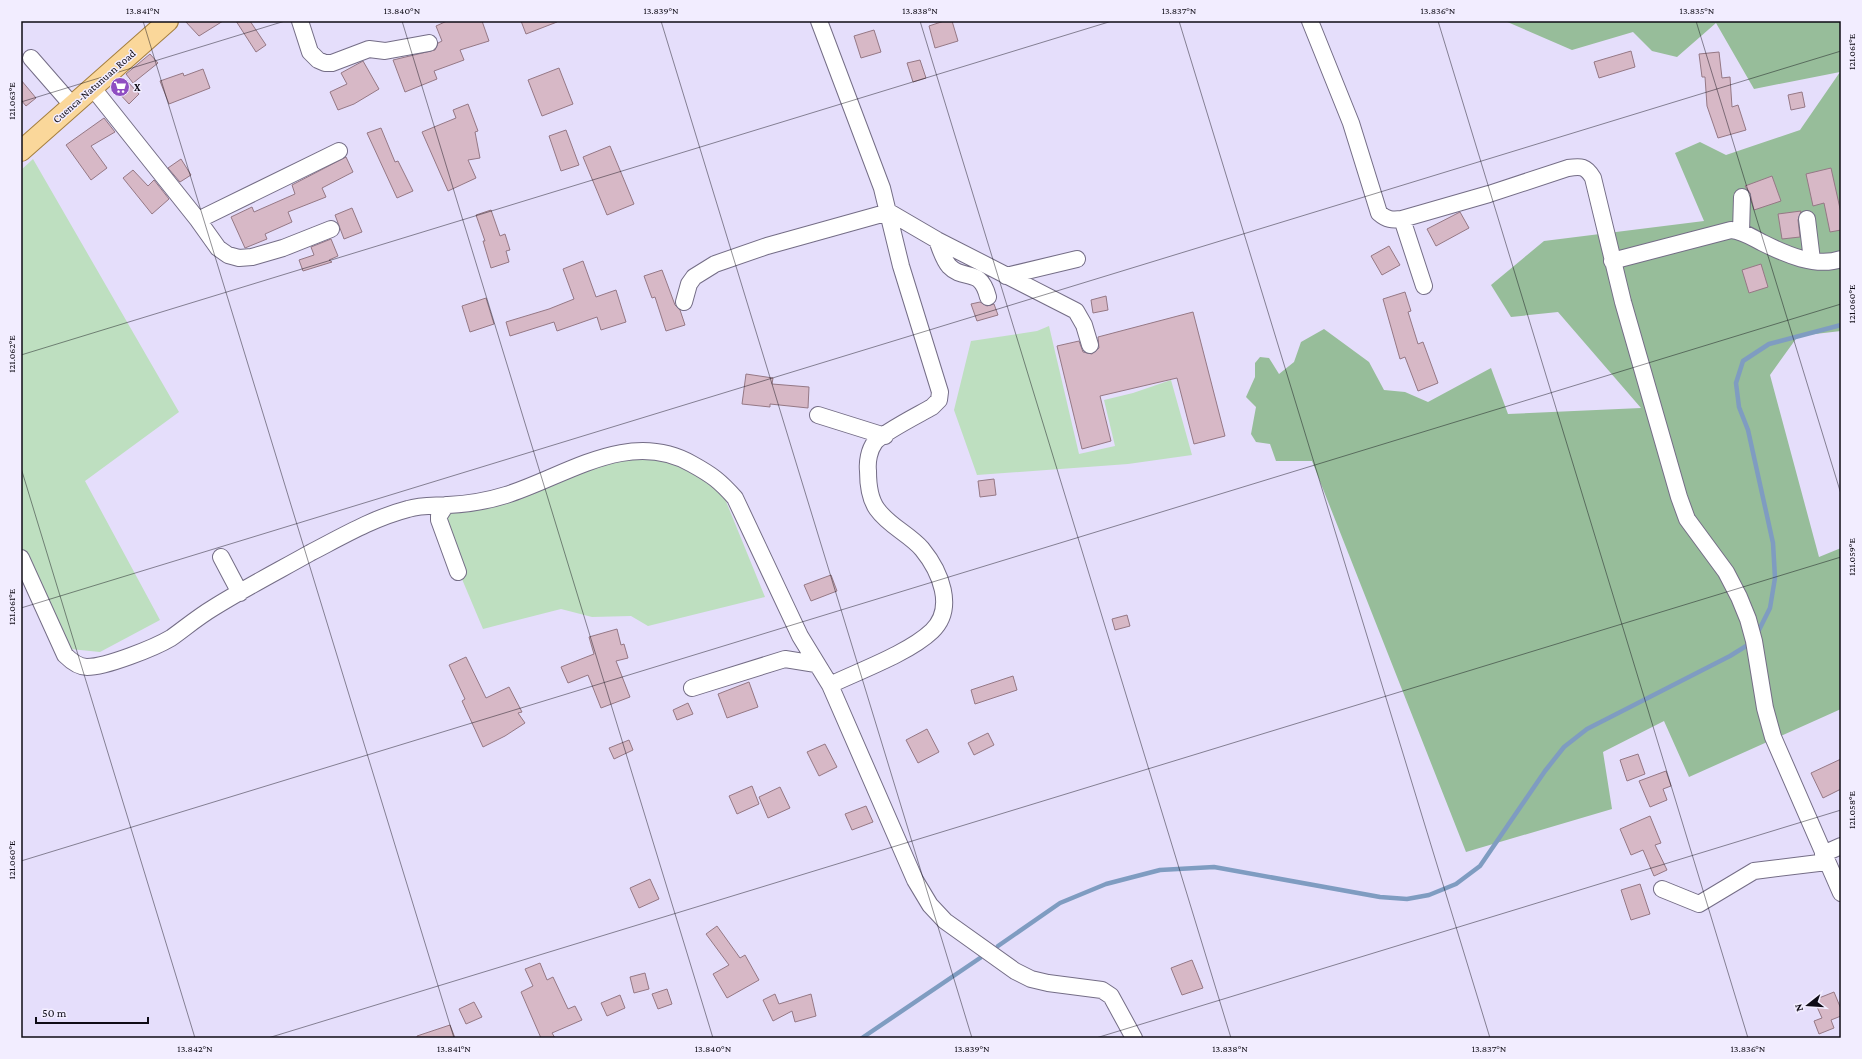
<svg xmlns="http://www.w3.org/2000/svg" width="1862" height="1059" font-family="'Crimson Pro',serif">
<rect width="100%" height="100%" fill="#e5defb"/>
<path fill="#bedfc0" d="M33 159 179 412 85 481 160 620 100 652 70 649 57 626 21 550V170Z
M1049 326 1079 454 1115 446 1104 400 1133 393 1171 380 1192 455 1128 464 977 475 954 410 971 341 1037 331Z
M602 458 664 460 695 472 723 494 765 597 648 626 631 616 592 617 561 609 483 629 435 515Z"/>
<path fill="#97bd9a" d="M1505 21H1841V331L1798 336 1770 375 1819 557 1841 548V709L1689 777 1664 721 1603 752 1612 809 1466 852 1312 461H1276L1270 444 1256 442 1251 434 1256 407 1246 397 1255 377V363L1260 357 1269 358 1279 374 1294 362 1301 342 1324 329 1369 362 1384 390 1405 392 1428 402 1491 368 1508 414 1641 408 1558 312 1511 317 1491 285 1544 241 1704 221 1675 153 1700 142 1726 155 1800 130 1840 72 1754 89 1716 23 1677 57 1652 51 1633 32 1572 50Z"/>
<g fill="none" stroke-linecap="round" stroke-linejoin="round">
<path stroke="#7f9cc1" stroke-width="4.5" d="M1757 634 1770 608 1775 578 1773 543 1748 430 1739 407 1736 383 1743 361 1769 344 1841 325
M998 946 1060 903 1106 884 1160 870 1214 867 1380 897 1407 899 1429 895 1456 884 1480 866 1545 771 1564 747 1587 729 1730 656 1751 643
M862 1038 980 958"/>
</g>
<path fill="#d7b8c6" stroke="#957885" d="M185 21H223L199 36Z
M236 21H250L266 45 256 52Z
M447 21H482L489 41 460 50 464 60 434 71 437 79 405 92 393 60 435 50 438 43 442 41 436 26Z
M521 21H557V22L526 34Z
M944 21H952L958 41 935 48 929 26Z
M874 30 881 52 861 58 854 36Z
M1631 51 1635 67 1599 78 1594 62Z
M1719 52 1722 78 1730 77 1732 107 1738 105 1746 130 1718 138 1707 106 1705 77H1702L1699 54Z
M150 54 158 63 133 83 126 74Z
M920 60 926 78 913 82 907 63Z
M363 61 379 89 354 104 338 110 330 92 347 84 341 73Z
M559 68 573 104 542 116 528 80Z
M203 69 210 88 169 104 160 81 183 73 184 76Z
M21 80 36 98 26 106 21 100Z
M127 81 139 94 129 104 117 91Z
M1802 92 1805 107 1791 110 1788 95Z
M468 104 478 131 475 132 480 158 468 160 476 178 448 191 422 132 456 118 453 110Z
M104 118 115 132 91 146 107 168 91 180 66 145Z
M381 128 395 162 398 161 413 191 397 198 367 133Z
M566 130 579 165 561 171 549 136Z
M610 146 634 204 607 215 583 157Z
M346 157 353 172 322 188 326 197 288 212 292 222 265 234 267 239 245 248 231 217 252 207 254 212 295 194 292 185Z
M181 159 191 175 180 182 168 168Z
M1831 168 1841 213V230L1830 232 1824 203 1813 206 1806 174Z
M133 170 148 186 154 180 169 199 152 214 123 178Z
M1772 176 1781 201 1754 210 1750 193 1745 186Z
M352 208 362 232 344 239 335 215Z
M491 210 500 236 505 234 510 250 506 251 509 262 491 268 483 241H485L476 215Z
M1801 211 1798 220 1800 237 1782 239 1778 214Z
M1460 212 1469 228 1436 246 1427 229Z
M331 239 338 256 329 260 332 262 303 271 299 260 314 255 311 247Z
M1389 246 1400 265 1382 275 1371 256Z
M583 261 596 297 616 290 626 322 601 330 597 317 557 331 554 322 510 336 506 322 549 309 574 299 563 269Z
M1761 264 1768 287 1749 293 1742 270Z
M662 270 675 305 680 310 685 325 666 331 655 297 652 298 644 276Z
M1405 292 1411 311 1408 312 1418 344 1423 342 1438 383 1418 391 1405 357 1400 359 1383 299Z
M1106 296 1108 310 1093 313 1091 300Z
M486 298 494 324 470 332 462 306Z
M980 302 987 306 994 304 998 315 977 321 971 304Z
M1193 312 1225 436 1194 444 1177 378 1100 396 1111 441 1082 449 1057 346 1079 341 1083 352 1092 354 1099 348 1098 337Z
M746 374 773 378 772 384 809 387 808 408 770 404V407L742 404Z
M994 479 996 495 980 497 978 481Z
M831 575 837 591 811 601 804 585Z
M1127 615 1130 626 1115 630 1112 619Z
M617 629 621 645 624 644 628 658 616 661 630 697 601 708 588 675 568 683 561 667 594 654 589 637Z
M466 657 486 698 509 687 522 712 518 713 525 723 505 736 483 747 462 701 465 699 449 665Z
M1013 676 1017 690 975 704 971 690Z
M749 682 758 707 727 718 718 694Z
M688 703 693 714 677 720 673 710Z
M927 729 939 752 918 763 906 740Z
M988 733 994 745 974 755 968 743Z
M629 740 633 750 614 759 609 748Z
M825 744 837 767 819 776 807 752Z
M1638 754 1645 774 1627 781 1620 760Z
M1841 759V789L1823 798 1811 773Z
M1666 771 1671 786 1663 789 1667 800 1650 807 1639 781Z
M752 786 759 804 737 814 729 796Z
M780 787 790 808 768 818 759 797Z
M866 806 873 822 852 830 845 814Z
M1650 816 1661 843 1655 845 1667 870 1654 876 1643 850 1631 855 1620 829Z
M650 879 659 899 639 908 630 888Z
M1640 884 1650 914 1631 920 1621 890Z
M717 926 740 958 745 955 759 980 727 998 713 974 729 965 706 934Z
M1192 960 1203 988 1182 995 1171 968Z
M540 963 547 980 553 977 568 1009 575 1006 582 1020 552 1033 555 1038H541L521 992 533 986 525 969Z
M645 973 649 989 634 993 630 977Z
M667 989 672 1004 658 1009 652 994Z
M1834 992 1841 1009V1016L1831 1020 1834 1028 1819 1034 1814 1021 1822 1018 1814 1000Z
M775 994 779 1004 811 994 816 1016 795 1022 792 1011 773 1021 763 1000Z
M620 995 625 1008 607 1016 601 1003Z
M474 1002 482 1017 466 1024 459 1009Z
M450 1025 455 1038H417V1036Z"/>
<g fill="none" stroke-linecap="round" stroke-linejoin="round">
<defs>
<path id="minor" d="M300 21 310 52 318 60 325 63H332L369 49 385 51 429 43
M819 21 882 188 901 266 940 392 939 400 932 407C918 415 884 432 875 442 869 450 867 462 868 471 868 484 869 498 877 509 889 526 909 534 922 549 940 571 956 608 932 631 909 653 859 671 830 685
M1310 21 1351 123 1379 213C1387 220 1392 220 1402 219L1489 194 1568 168C1581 166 1586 166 1593 178L1623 302 1679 497 1687 519 1726 572 1739 597 1748 619 1754 641 1765 708 1773 737 1841 893
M31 58 72 105
M92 87 198 220 218 248 228 255 239 258 252 257 283 248 331 229
M1402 219 1424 286
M1807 219 1812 260
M198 220 339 151
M1741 232 1742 197
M937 240C940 248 943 259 949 266 964 282 980 266 988 297
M1612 261 1731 230C1743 231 1753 238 1763 243 1785 254 1816 268 1841 259
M1006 276 1077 259
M684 302 689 284 694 277 715 264 767 246 889 212 937 240 1076 311 1084 325 1090 345
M818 415 885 436
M446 505 439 516V520L458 572
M221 557 240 593
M21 558 65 655C71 661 79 667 87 667 106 667 154 648 171 638 185 628 198 617 213 608 245 588 278 571 310 553 341 537 373 518 408 509 421 505 434 506 448 505 468 504 487 501 506 495 566 476 629 428 692 464 712 475 720 481 735 498L800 636 830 685 915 880 930 905 945 921 1015 971 1031 979 1048 983 1102 990 1111 996 1134 1038
M692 688 785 659 816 664
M1823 854 1841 846
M1662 889 1699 904 1754 871 1827 862"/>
<path id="major" d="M21 151 168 21"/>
</defs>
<use href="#minor" stroke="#746d86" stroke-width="18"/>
<use href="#major" stroke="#a57f3f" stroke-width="22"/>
<use href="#minor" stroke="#fff" stroke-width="16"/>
<use href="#major" stroke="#fad79a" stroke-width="20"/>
</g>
<path fill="none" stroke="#0e0b15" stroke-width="1" stroke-opacity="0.45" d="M143 21 454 1038M402 21 713 1038M661 21 972 1038M920 21 1231 1038M1179 21 1490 1038M1438 21 1748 1038M1696 21 1841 494M21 102 285 21M21 355 1112 21M21 468 195 1038M21 608 1841 51M21 861 1841 304M268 1038 1841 557M1096 1038 1841 810"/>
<defs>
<symbol id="supermarket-disc" viewBox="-11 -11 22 22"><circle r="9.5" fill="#8f4dc2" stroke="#f2edff"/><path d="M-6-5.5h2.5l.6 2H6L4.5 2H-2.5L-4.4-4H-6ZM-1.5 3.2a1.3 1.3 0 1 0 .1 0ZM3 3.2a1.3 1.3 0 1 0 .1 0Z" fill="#fff"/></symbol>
</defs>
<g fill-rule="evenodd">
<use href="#supermarket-disc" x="109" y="76" width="22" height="22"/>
</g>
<g text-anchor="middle" stroke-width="3" stroke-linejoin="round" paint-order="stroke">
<g font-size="11" fill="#0e0b15" stroke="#f2edff">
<text transform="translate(94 86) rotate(-41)" y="4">Cuenca-Natunuan Road</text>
</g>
<g font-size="11" font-weight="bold" fill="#0e0b15" stroke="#f2edff" text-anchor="start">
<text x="134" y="91">X</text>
</g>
</g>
<rect width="1862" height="1059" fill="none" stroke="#f2edff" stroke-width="44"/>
<g transform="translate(1808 1005) rotate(253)" stroke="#f2edff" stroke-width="3" paint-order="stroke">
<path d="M0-3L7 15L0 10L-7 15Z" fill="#0e0b15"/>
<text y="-6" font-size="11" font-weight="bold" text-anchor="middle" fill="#0e0b15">N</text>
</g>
<path d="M36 1017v6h112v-6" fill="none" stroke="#0e0b15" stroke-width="2"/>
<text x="42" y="1017" font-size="12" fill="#0e0b15" stroke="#f2edff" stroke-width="3" paint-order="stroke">50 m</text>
<rect x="22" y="22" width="1818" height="1015" fill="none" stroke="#0e0b15" stroke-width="1.5"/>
<g font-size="10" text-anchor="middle" fill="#0e0b15">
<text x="143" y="14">13.841°N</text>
<text x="402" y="14">13.840°N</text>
<text x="661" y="14">13.839°N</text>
<text x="920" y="14">13.838°N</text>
<text x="1179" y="14">13.837°N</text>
<text x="1438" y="14">13.836°N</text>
<text x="1697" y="14">13.835°N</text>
<text transform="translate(1851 52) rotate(-90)" y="4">121.061°E</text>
<text transform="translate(11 101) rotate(-90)" y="4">121.063°E</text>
<text transform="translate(1851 304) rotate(-90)" y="4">121.060°E</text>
<text transform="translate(11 354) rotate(-90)" y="4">121.062°E</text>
<text transform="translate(1851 557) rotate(-90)" y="4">121.059°E</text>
<text transform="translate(11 607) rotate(-90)" y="4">121.061°E</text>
<text transform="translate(1851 810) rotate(-90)" y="4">121.058°E</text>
<text transform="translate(11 860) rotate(-90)" y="4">121.060°E</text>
<text x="195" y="1052">13.842°N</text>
<text x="454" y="1052">13.841°N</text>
<text x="713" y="1052">13.840°N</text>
<text x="972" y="1052">13.839°N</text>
<text x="1230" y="1052">13.838°N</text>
<text x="1489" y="1052">13.837°N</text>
<text x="1748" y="1052">13.836°N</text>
</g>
</svg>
